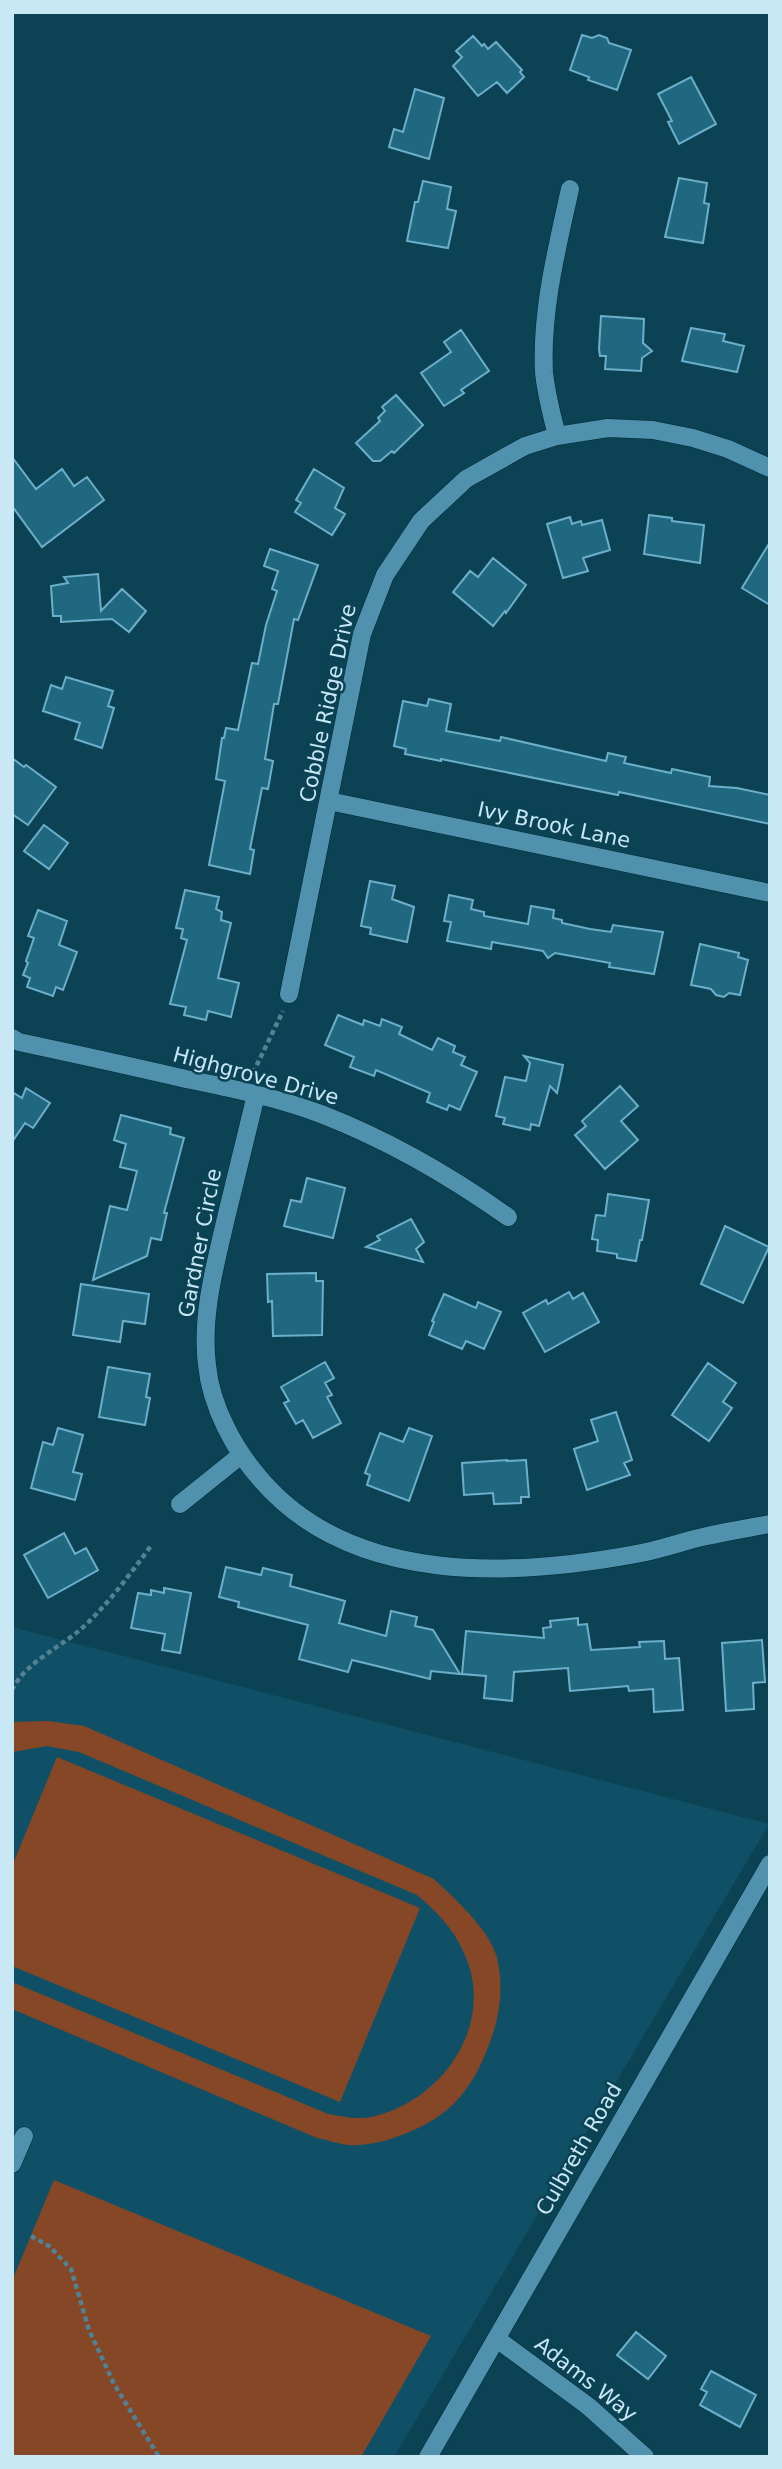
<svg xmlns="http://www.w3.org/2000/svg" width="782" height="2469" font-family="'DejaVu Sans',sans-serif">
<rect width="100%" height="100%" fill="#0b4355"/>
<path fill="#105066" d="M12 1627 769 1824 394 2457H12Z"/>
<path fill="#864727" d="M48 1721 84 1726 434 1879C455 1899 490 1930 497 1958 504 1987 500 2015 490 2042 472 2092 447 2120 396 2137 382 2142 364 2146 349 2145 338 2144 328 2140 317 2138L12 2009V1982L328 2114C341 2116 357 2120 371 2117 442 2102 497 2024 464 1953 454 1929 436 1911 417 1895L79 1752 47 1746 12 1752V1722Z
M57 1757 420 1908 340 2102 12 1966V1866Z
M54 2180 431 2336 361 2457H12V2281Z"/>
<path fill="#206780" stroke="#6dafcb" stroke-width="2" d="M582 35 592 38 599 35 607 38 609 43 631 50 617 90 588 80 589 77 570 70Z
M473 36 482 46 484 44 488 49 496 42 522 70 520 72 524 77 507 93 497 82 478 96 453 66 462 57 456 51Z
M691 77 716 124 679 144 668 122 672 121 658 94Z
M415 89 444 98 429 159 389 147 394 129 403 132Z
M679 178 707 183 704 203 709 204 703 243 665 237Z
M423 181 451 187 447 209 456 211 448 248 407 241 415 202H418Z
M601 316 644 319 643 343 652 351 642 358 641 371 605 369 606 356H600L599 349Z
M691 328 725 334 723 341 744 346 737 372 682 361Z
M461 330 489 371 461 390 464 393 444 406 421 373 451 352 444 342Z
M396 395 423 425 394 453 392 451 380 461H373L356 443 380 421 378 418 385 411 382 407Z
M12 457 36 489 62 469 74 486 87 477 104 500 42 547 12 506Z
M314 469 344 488 335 508 345 514 332 535 295 512 301 503 296 500Z
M649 515 672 518V521L704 525 700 563 644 554Z
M570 517 572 524 581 521 582 525 602 520 610 550 583 558 588 571 563 578 547 524Z
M770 542V605L742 588Z
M270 549 318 565 298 620 294 619 278 704H274L265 759 273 761 268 789 262 788 250 849 254 850 250 874 209 865 225 781 216 779 222 738H224L226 728 238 730 252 663 258 664 266 625 277 591 272 589 278 571 264 566Z
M493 558 526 585 506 613 505 611 493 626 453 592 470 571 478 577Z
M98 574 101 611 122 589 146 611 129 632 112 619 61 622V616H53L51 586 68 583 64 577Z
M66 677 113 691 108 706 114 708 102 748 75 739 80 723 43 711 51 685 62 689Z
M429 699 451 704 446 731 500 741 501 737 606 761 608 753 626 757 624 763 671 773 672 769 710 777 709 786 737 788 770 795V824L619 792 618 795 441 759V761L405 754 406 749 394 746 403 701 427 706Z
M12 758 24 767 26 765 56 787 28 825 12 814Z
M44 825 68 843 49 869 24 851Z
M370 881 395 886 392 899 414 907 407 942 370 934 371 928 361 926Z
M185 890 219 897 216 909 222 912 221 920 231 923 218 978 239 983 231 1017 208 1011 206 1020 184 1015 186 1007 170 1004 187 940 181 938 183 929 176 928Z
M449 895 473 900 471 909 484 912V916L528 924 531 906 554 910 553 918 562 920V923L590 929 611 932 613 925 663 932 654 974 609 967 610 963 555 953 548 958 543 951 492 942 491 949 447 941 451 922 444 921Z
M38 910 67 921 59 945 77 952 63 990 56 987 53 996 27 987 30 978 23 975 28 963 26 961 34 938 28 936Z
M700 944 739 953 738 957 748 960 740 995 729 993 724 997 716 995 711 989 691 985Z
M338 1015 363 1025 364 1020 380 1026 382 1019 402 1027 399 1034 432 1050 438 1038 455 1046 453 1052 465 1057 461 1065 477 1072 460 1110 449 1105 447 1110 427 1102 430 1093 376 1070 374 1076 350 1067 354 1057 325 1045Z
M524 1056 563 1065 557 1093 550 1086 539 1126 531 1124 530 1130 503 1124 505 1118 496 1116 505 1077 526 1081 530 1063Z
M620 1086 638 1106 621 1121 638 1140 605 1169 575 1135 586 1126 582 1121Z
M26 1088 50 1103 33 1128 25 1123 12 1142V1092L22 1098Z
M121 1115 171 1128 170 1134 184 1138 164 1213H167L161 1240 151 1238 147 1256 93 1280 110 1206 127 1210 137 1171 120 1167 126 1144 114 1140Z
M307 1178 345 1188 333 1238 284 1226 291 1200 301 1202Z
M608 1194 649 1200 642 1240H640L636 1261 617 1258V1254L597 1251 598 1240 592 1239 596 1215 605 1216Z
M411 1219 424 1242 416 1249 423 1262 366 1247 380 1240 377 1236Z
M725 1226 769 1247 743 1303 701 1284Z
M316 1273V1281H323L322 1335 273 1336 272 1301 268 1302 267 1274Z
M81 1284 149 1294 145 1324 123 1321 120 1342 73 1335Z
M569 1292 573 1299 583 1293 599 1322 545 1352 523 1313 546 1300 548 1304Z
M444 1294 476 1308 478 1302 501 1312 484 1349 466 1341 462 1349 429 1335 434 1322 432 1321Z
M325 1362 334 1378 325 1383 332 1395 327 1397 341 1423 313 1438 303 1420 296 1424 284 1403 289 1401 281 1387Z
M708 1363 736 1383 723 1402 732 1408 709 1441 672 1415Z
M108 1367 150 1374 146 1397 150 1398 145 1425 99 1417Z
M616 1412 632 1460 624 1463 630 1475 587 1490 574 1449 598 1441 591 1420Z
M58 1428 83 1435 73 1472 82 1474 75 1500 31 1488 43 1442 53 1445Z
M409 1428 432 1436 409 1501 367 1485 370 1475 365 1473 380 1433 403 1442Z
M507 1460V1461L526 1460 529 1497H521V1503L494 1504 493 1493 464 1495 462 1463Z
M64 1533 75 1554 86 1548 98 1570 48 1598 24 1555Z
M226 1567 261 1575 263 1568 292 1575 290 1586 345 1601 339 1623 386 1636 391 1611 417 1617 415 1626 433 1630 460 1674 431 1671 430 1679 352 1660 348 1672 299 1659 308 1625 238 1607 239 1602 219 1597Z
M164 1588 191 1593 180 1653 162 1650 165 1634 131 1628 138 1593 151 1595V1590L164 1593Z
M578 1618V1625L587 1624 591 1650 640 1647 639 1642 664 1641 665 1659 679 1658 683 1710 654 1712 653 1689 629 1691 628 1686 570 1691 568 1668 514 1672 512 1701 484 1698 486 1676 462 1674 466 1631 544 1638 543 1628 551 1627 550 1621Z
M762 1640 765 1682 753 1683 754 1709 726 1711 722 1643Z
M636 2332 666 2356 648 2379 617 2355Z
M711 2371 756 2395 740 2427 700 2405 707 2392 701 2389Z"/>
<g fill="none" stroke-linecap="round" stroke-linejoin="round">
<defs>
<path id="minor" d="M557 436C552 415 546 394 544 372 541 311 557 248 570 189
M329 801 770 893
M289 994 362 634 385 575 421 521 466 479 525 446 557 436 608 428 653 430 693 438 728 449 770 468
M12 1038 19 1042C75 1054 130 1066 186 1079 231 1088 278 1098 321 1114 388 1140 449 1175 508 1217
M256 1095C246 1136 236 1177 226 1218 215 1266 201 1315 207 1365 211 1407 235 1451 263 1482 354 1585 512 1577 636 1554 660 1550 683 1541 707 1536 728 1531 749 1528 770 1524
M180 1504 241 1455
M12 2164 24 2136
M497 2339 588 2406 645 2457
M428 2457 770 1864"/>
</defs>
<use href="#minor" stroke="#022734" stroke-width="19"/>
<path stroke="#528192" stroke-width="4.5" stroke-dasharray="5 3.5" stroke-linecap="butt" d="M253 1073 283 1011
M12 1690C25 1663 59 1648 81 1629 108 1605 129 1575 151 1546
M31 2236 49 2246 71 2269 89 2330 114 2384 159 2457"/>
<use href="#minor" stroke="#5092ad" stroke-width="18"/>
</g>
<g text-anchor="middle" stroke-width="5" stroke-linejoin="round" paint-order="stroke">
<g font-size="21" fill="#c8e8f6" stroke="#0b4355">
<text transform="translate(328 703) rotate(-78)" y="7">Cobble Ridge Drive</text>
<text transform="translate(554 825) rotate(12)" y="7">Ivy Brook Lane</text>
<text transform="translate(256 1076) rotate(15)" y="7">Highgrove Drive</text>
<text transform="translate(200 1243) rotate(-79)" y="7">Gardner Circle</text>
<text transform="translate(579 2149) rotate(-60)" y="7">Culbreth Road</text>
<text transform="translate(586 2379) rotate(38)" y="7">Adams Way</text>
</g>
</g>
<rect width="782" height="2469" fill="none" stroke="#c8e8f6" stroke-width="28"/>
</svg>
